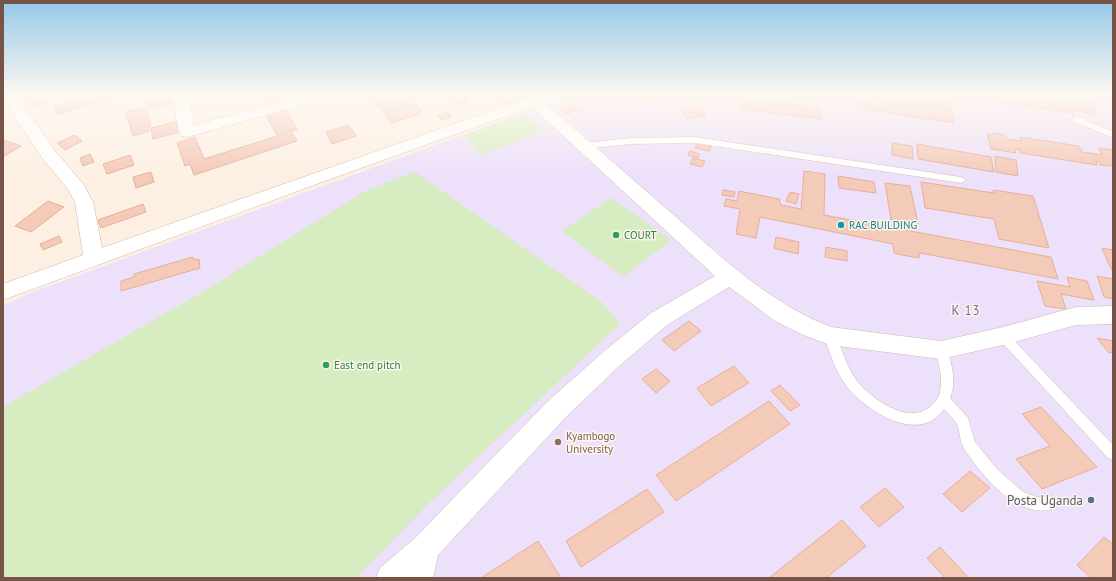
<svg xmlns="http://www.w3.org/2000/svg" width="1116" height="581" font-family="'PT Sans',sans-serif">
<rect width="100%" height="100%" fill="#fdf0e3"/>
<path fill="#ede0fa" d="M572 95H1113V578H3V306L30 293Z"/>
<path fill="#d7ecc1" d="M525 113 543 131 481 155 464 135Z
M415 172 603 303 620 324 430 502 356 578H3V407L204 291 365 191Z
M611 198 671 240 623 277 562 231Z"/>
<path fill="#f4cab9" stroke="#e8ae99" d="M42 95 47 103 37 106 35 104 31 105 28 99Z
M66 95H116L117 96 57 115 54 107 69 102Z
M169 95 172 103 148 109 145 102Z
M268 95H291L271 101Z
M387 95H411L413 97 379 108 372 100Z
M450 95H473L455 101Z
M500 95H535L503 105 495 96Z
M635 95H667L669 100 637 102Z
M863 95H920L949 99 954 123 858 108V102L877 105V99L864 97Z
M979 95H1046L1064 97 1065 100 1077 102 1076 99 1091 101 1097 115 1073 110 1074 113 1002 103V100H998L999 102 980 100Z
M745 97 820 109 821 119 741 109Z
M465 99 468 102 458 105 455 102Z
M406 102 408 105 415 103 422 113 391 123 382 110Z
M573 106 578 110 566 114 562 110Z
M698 106 706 115 688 119 681 110Z
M145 107 151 126 148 127 150 131 133 136 126 112Z
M286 109 297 130 291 131 297 141 194 175 190 164 185 166 177 143 195 137 204 159 277 136 266 115Z
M448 112 452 117 442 120 438 115Z
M178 121 180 132 153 139 151 128Z
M349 125 356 136 332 144 326 132Z
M992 133 1005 135 1006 139 1021 141 1020 137 1079 146 1082 152 1102 155 1099 148 1113 150V166L1100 165 1099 162 1096 161 1097 165 1020 153V150L1015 149 1016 153 991 149 987 134 992 135Z
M75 135 82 141 65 150 57 143Z
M4 140 21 146 3 157Z
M698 142 712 145 709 151 695 148Z
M892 143 912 146 913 159 892 155Z
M917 144 991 157 994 172 918 159Z
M690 151 699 154 698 158 688 155Z
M90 154 94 162 83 166 80 158Z
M130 155 134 165 107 174 103 164Z
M995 156 1016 160 1018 176 996 172Z
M693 158 705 161 702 167 690 164Z
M804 171 825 174 824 215 1051 257 1058 279 920 253 919 258 902 255 894 253 893 244 760 217 756 238 736 234 740 209 724 206 726 199 737 201 739 191 779 199 781 205 801 209Z
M151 172 154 182 136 188 133 177Z
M838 176 874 182 876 193 839 188Z
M921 182 994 193 993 190 1033 196 1049 248 999 239 994 219 925 208Z
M885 183 910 186 918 224 891 220Z
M723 190 735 192 734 197 722 195Z
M790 192 799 194 796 204 786 201Z
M48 201 64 207 31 232 15 226Z
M143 204 146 212 101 228 98 220Z
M59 236 62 242 43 250 40 244Z
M776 237 799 242 798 254 774 248Z
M826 247 847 251V261L825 257Z
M1102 248 1113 250V269H1111Z
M193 257 194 260 199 259 200 268 121 291V281L134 277V274Z
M1097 276 1113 279V299L1104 297Z
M1067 277 1087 281 1094 300 1061 294 1066 309 1045 306 1037 281 1070 287Z
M689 321 701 331 674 351 662 340Z
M1097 338 1113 341V352L1109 353Z
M734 366 749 383 711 406 697 388Z
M656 369 670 381 656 393 642 379Z
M780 385 800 405 790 411 771 391Z
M769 401 790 424 676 501 656 475Z
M1041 407 1097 467 1042 489 1016 459 1050 446 1022 414Z
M970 471 990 488 962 512 943 494Z
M885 488 904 507 879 527 860 507Z
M647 489 664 512 581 567 566 541Z
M842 520 866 546 826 578H769Z
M1104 537 1113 544V578H1087L1089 576 1077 565Z
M538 541 561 578H481Z
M940 547 967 576 964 578H945L927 558Z"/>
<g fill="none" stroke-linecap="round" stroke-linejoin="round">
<defs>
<path id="lane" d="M1076 116 1113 132V138L1073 121 1072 119Z
M695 137 961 177 966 180 961 183 695 143 631 144 584 149 580 146 584 143 631 138Z
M830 331 834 333C844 352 847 371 862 387 878 402 908 424 930 407 934 403 939 398 940 392 943 378 939 363 935 350L937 346 941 345 945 346C952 361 957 383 950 398L968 418 975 442 997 469 1023 492 1037 497 1050 496 1055 498 1057 503 1055 508C1020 522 982 476 965 450 960 443 960 434 958 426 955 420 949 414 944 409 919 446 864 410 845 384 835 370 830 353 824 336L826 333Z
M1003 331 1007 333 1113 445V460L1108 458 999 339 997 336 999 333Z"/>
<path id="street" d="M3 95H16L55 151 84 185 93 202 102 248 528 98 538 95H560L558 98 545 103C589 141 632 179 676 217 723 259 771 304 831 327L941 341 1003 327 1076 307 1113 306V324L1076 325 1003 345 941 359 830 345 801 334 775 321 729 287 667 325 618 367 564 419 438 555 433 578H376L380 568 415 538 546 403 602 353 651 313 715 276 532 107 322 182 3 300V284L83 255 75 202 67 188 43 159 3 99Z
M172 95H188L194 125 306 95H331L329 98 187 137 181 136 179 132Z"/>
</defs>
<use href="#lane" stroke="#d1b8ac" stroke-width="1"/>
<use href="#street" stroke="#d1b8ac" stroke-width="1"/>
<use href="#lane" fill="#fff" fill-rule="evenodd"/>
<use href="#street" fill="#fff" fill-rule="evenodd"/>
</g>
<linearGradient id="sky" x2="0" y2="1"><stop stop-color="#94c8e8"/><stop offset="0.54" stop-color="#fef8f2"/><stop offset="1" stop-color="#fef8f2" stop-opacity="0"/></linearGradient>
<rect width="1116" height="176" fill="url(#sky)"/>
<circle fill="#0f9aa8" stroke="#fff5ea" stroke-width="1.5" cx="841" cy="225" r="4"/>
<g fill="#2e9e5b" stroke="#fff5ea" stroke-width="1.5">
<circle cx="616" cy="235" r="4"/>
<circle cx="326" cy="365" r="4"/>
</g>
<circle fill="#8d6e63" stroke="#fff5ea" stroke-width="1.5" cx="558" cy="442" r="4"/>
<circle fill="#5c6f8a" stroke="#fff5ea" stroke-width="1.5" cx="1091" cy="500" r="4"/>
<g text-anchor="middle" stroke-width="3" stroke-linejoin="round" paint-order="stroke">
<g font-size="11" fill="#0d838f" stroke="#fff5ea" text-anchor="start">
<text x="849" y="229">RAC BUILDING</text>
</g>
<g font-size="11" fill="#27864d" stroke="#fff5ea" text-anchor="start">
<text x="624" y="239">COURT</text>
<text x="334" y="369">East end pitch</text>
</g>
<g font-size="11" fill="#785e54" stroke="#fff5ea" text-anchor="start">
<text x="566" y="440">Kyambogo<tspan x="566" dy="13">University</tspan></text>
</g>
<g font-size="13" letter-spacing="1" fill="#82639b" stroke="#fff5ea">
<text x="966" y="315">K 13</text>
</g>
<g font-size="13" fill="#4e5e75" stroke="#fff5ea" text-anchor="end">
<text x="1083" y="505">Posta Uganda</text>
</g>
</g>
<rect width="1116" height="581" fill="none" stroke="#775348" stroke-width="8"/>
</svg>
